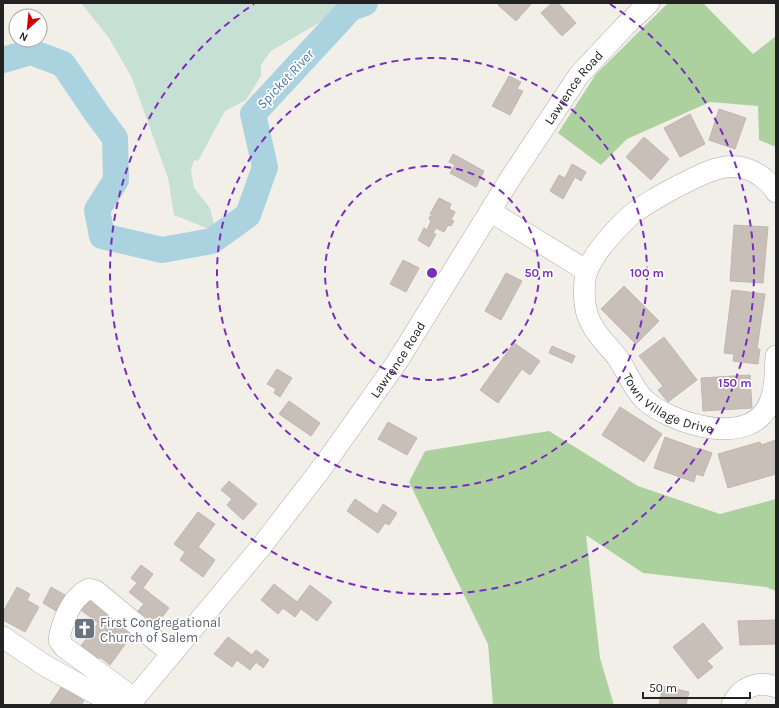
<svg xmlns="http://www.w3.org/2000/svg" width="779" height="708" font-family="Karla,sans-serif">
<rect width="100%" height="100%" fill="#f2efe9"/>
<path fill="#add19e" d="M668 3H703L753 54 776 36V147L759 140 758 106 710 102 627 139 601 165 558 133 596 74Z
M549 431 638 486 720 514 776 499V591L766 587 643 573 586 535 600 658 614 705H493L488 644 409 482 425 451Z"/>
<path fill="#c6e0d4" d="M81 3H342L329 17 271 51 261 65V76L246 100 225 111 198 161 194 160 191 170 194 188 210 208 216 232 174 215 168 178 132 78 109 38Z"/>
<g fill="none" stroke-linecap="round" stroke-linejoin="round">
<path stroke="#aad3df" stroke-width="26" d="M3 60 31 52 63 64 97 114 115 138 116 180 97 210 102 236 162 250 212 241 248 215 265 167 253 114 351 8 365 3"/>
</g>
<path fill="#c7bfb8" stroke="#c4b6ab" d="M500 3H532L516 21 498 5Z
M552 3H558L576 23 562 36 541 13Z
M509 76 521 82 517 89 523 91 510 115 492 106Z
M719 109 746 118 735 149 709 140Z
M690 114 705 144 680 157 664 128Z
M644 137 669 159 651 180 626 157Z
M453 154 484 171 476 187 450 173 455 165 449 162Z
M572 164 586 172 581 181 575 177 563 199 550 191 559 175 565 178Z
M439 198 451 204 449 209 455 212 451 220 454 221 451 226 448 225 444 232 436 228 433 233 436 234 429 247 418 240 424 228 427 230 430 223 431 221 429 219 430 216 433 217V216L430 214Z
M734 225 768 227 763 283 730 281Z
M403 260 419 268 406 292 390 284Z
M506 273 522 281 501 320 485 311Z
M624 286 659 321 636 344 601 309Z
M732 290 765 294 757 349H760L758 364 733 361 734 354 724 353Z
M664 337 697 380 668 402 658 390 663 386 639 356Z
M514 343 540 361 530 375 522 369 498 403 480 390Z
M552 346 575 356 572 363 549 353Z
M277 369 292 378 280 397 274 393 276 389 267 384Z
M750 375 752 408 703 411 701 378Z
M289 401 320 423 311 436 279 414Z
M620 407 662 434 644 462 602 435Z
M388 422 417 438 407 455 378 439Z
M665 437 698 449V448L712 453 703 476 696 474 694 482 654 468Z
M776 440V474L728 488 718 454 760 442 761 445Z
M229 481 257 504 243 520 227 505 232 499 221 490Z
M355 499 377 514 383 504 397 513 389 525 385 523 378 533 347 511Z
M198 512 215 524 198 547 215 560 203 577 180 560 185 552 174 544Z
M141 565 153 574 143 588 169 608 156 625 138 611 144 604 129 592 137 583 131 578Z
M274 584 297 602 310 585 332 602 317 621 301 609 295 617 283 608 278 614 261 600Z
M17 587 30 594 27 600 39 607 25 632 3 620V612Z
M51 587 65 595 56 611 43 603Z
M92 595 137 628 110 665 100 657 95 664 77 651 98 623 81 610Z
M776 620V644L740 645 738 621Z
M703 623 723 648 707 661 713 667 698 679 673 647Z
M228 637 252 655 256 650 269 660 263 668 256 662 250 670 237 660 232 667 214 654Z
M62 686 84 701 81 705 50 704Z
M663 686 689 692 686 705H659Z"/>
<g fill="none" stroke-linecap="round" stroke-linejoin="round">
<defs>
<g id="minor">
<path id="s1" d="M776 192C773 186 767 181 762 177 733 155 706 172 678 186 661 195 644 204 630 216 615 230 595 252 587 271 584 280 584 294 585 304 588 327 603 340 617 357 627 370 632 388 645 400 669 422 735 443 761 416 776 401 775 376 776 356"/>
<path d="M491 212 587 271"/>
<path d="M3 637 44 665 116 705"/>
<path d="M135 699 64 647 59 640C62 622 71 597 89 589L96 591 172 654"/>
<path id="s2" d="M129 705 260 548 324 465 397 362 510 179 579 75 625 26 649 3"/>
<path d="M732 705C740 687 758 680 776 687"/>
</g>
</defs>
<use href="#minor" stroke="#a9a9a9" stroke-width="22"/>
<use href="#minor" stroke="#fff" stroke-width="21"/>
</g>
<g fill="none" stroke="#7b2cbf" stroke-width="2" stroke-dasharray="7 5">
<circle cx="432" cy="273" r="107"/>
<circle cx="432" cy="273" r="215"/>
<path d="M610 4A322 322 0 1 1 254 4"/>
</g>
<defs>
<symbol id="church-square" viewBox="-11 -11 22 22"><rect x="-9" y="-9" width="18" height="18" rx="4" fill="#6b7280" stroke="#fff"/><path d="M-1.2-6h2.4v3.5h3.3v2.4h-3.3V6h-2.4V-.1h-3.3v-2.4h3.3Z" fill="#fff"/></symbol>
</defs>
<g fill-rule="evenodd">
<use href="#church-square" x="72" y="616" width="25" height="25"/>
</g>
<g text-anchor="middle" stroke-width="3.5" stroke-linejoin="round" paint-order="stroke">
<g font-size="13" fill="#222" stroke="#fff">
<text dy="5" stroke="none"><textPath href="#s2" startOffset="762">Lawrence Road</textPath></text>
<text dy="5" stroke="none"><textPath href="#s2" startOffset="438">Lawrence Road</textPath></text>
<text dy="5" stroke="none"><textPath href="#s1" startOffset="407">Town Village Drive</textPath></text>
</g>
<g font-size="13" fill="#5b616d" stroke="#fff" text-anchor="start">
<text x="100" y="627">First Congregational<tspan x="100" dy="15">Church of Salem</tspan></text>
</g>
<g font-size="14" font-style="italic" fill="#4a7aab" stroke="#fff">
<text transform="translate(285 79) rotate(-47)" y="5">Spicket River</text>
</g>
</g>
<circle cx="432" cy="273" r="6" fill="#7b2cbf" stroke="#fff" stroke-width="2"/>
<g font-size="12" text-anchor="middle" font-weight="bold" fill="#7b2cbf" stroke="#fff" stroke-width="3.5" stroke-linejoin="round" paint-order="stroke">
<text x="539" y="277">50 m</text>
<text x="647" y="277">100 m</text>
<text x="735" y="387">150 m</text>
</g>
<rect width="779" height="708" fill="none" stroke="#222222" stroke-width="8"/>
<g transform="translate(28 28) rotate(207)"><circle r="19" fill="#ffffff" stroke="#a7a7a7"/>
<path d="M0-3L7 15L0 10L-7 15Z" fill="#d40000"/>
<text y="-6" font-size="11" font-weight="bold" text-anchor="middle" fill="#222222">N</text>
</g>
<path d="M643 692v6h107v-6" fill="none" stroke="#222222" stroke-width="2"/>
<text x="649" y="692" font-size="12" fill="#222222" stroke="#ffffff" stroke-width="3" paint-order="stroke">50 m</text>
</svg>
